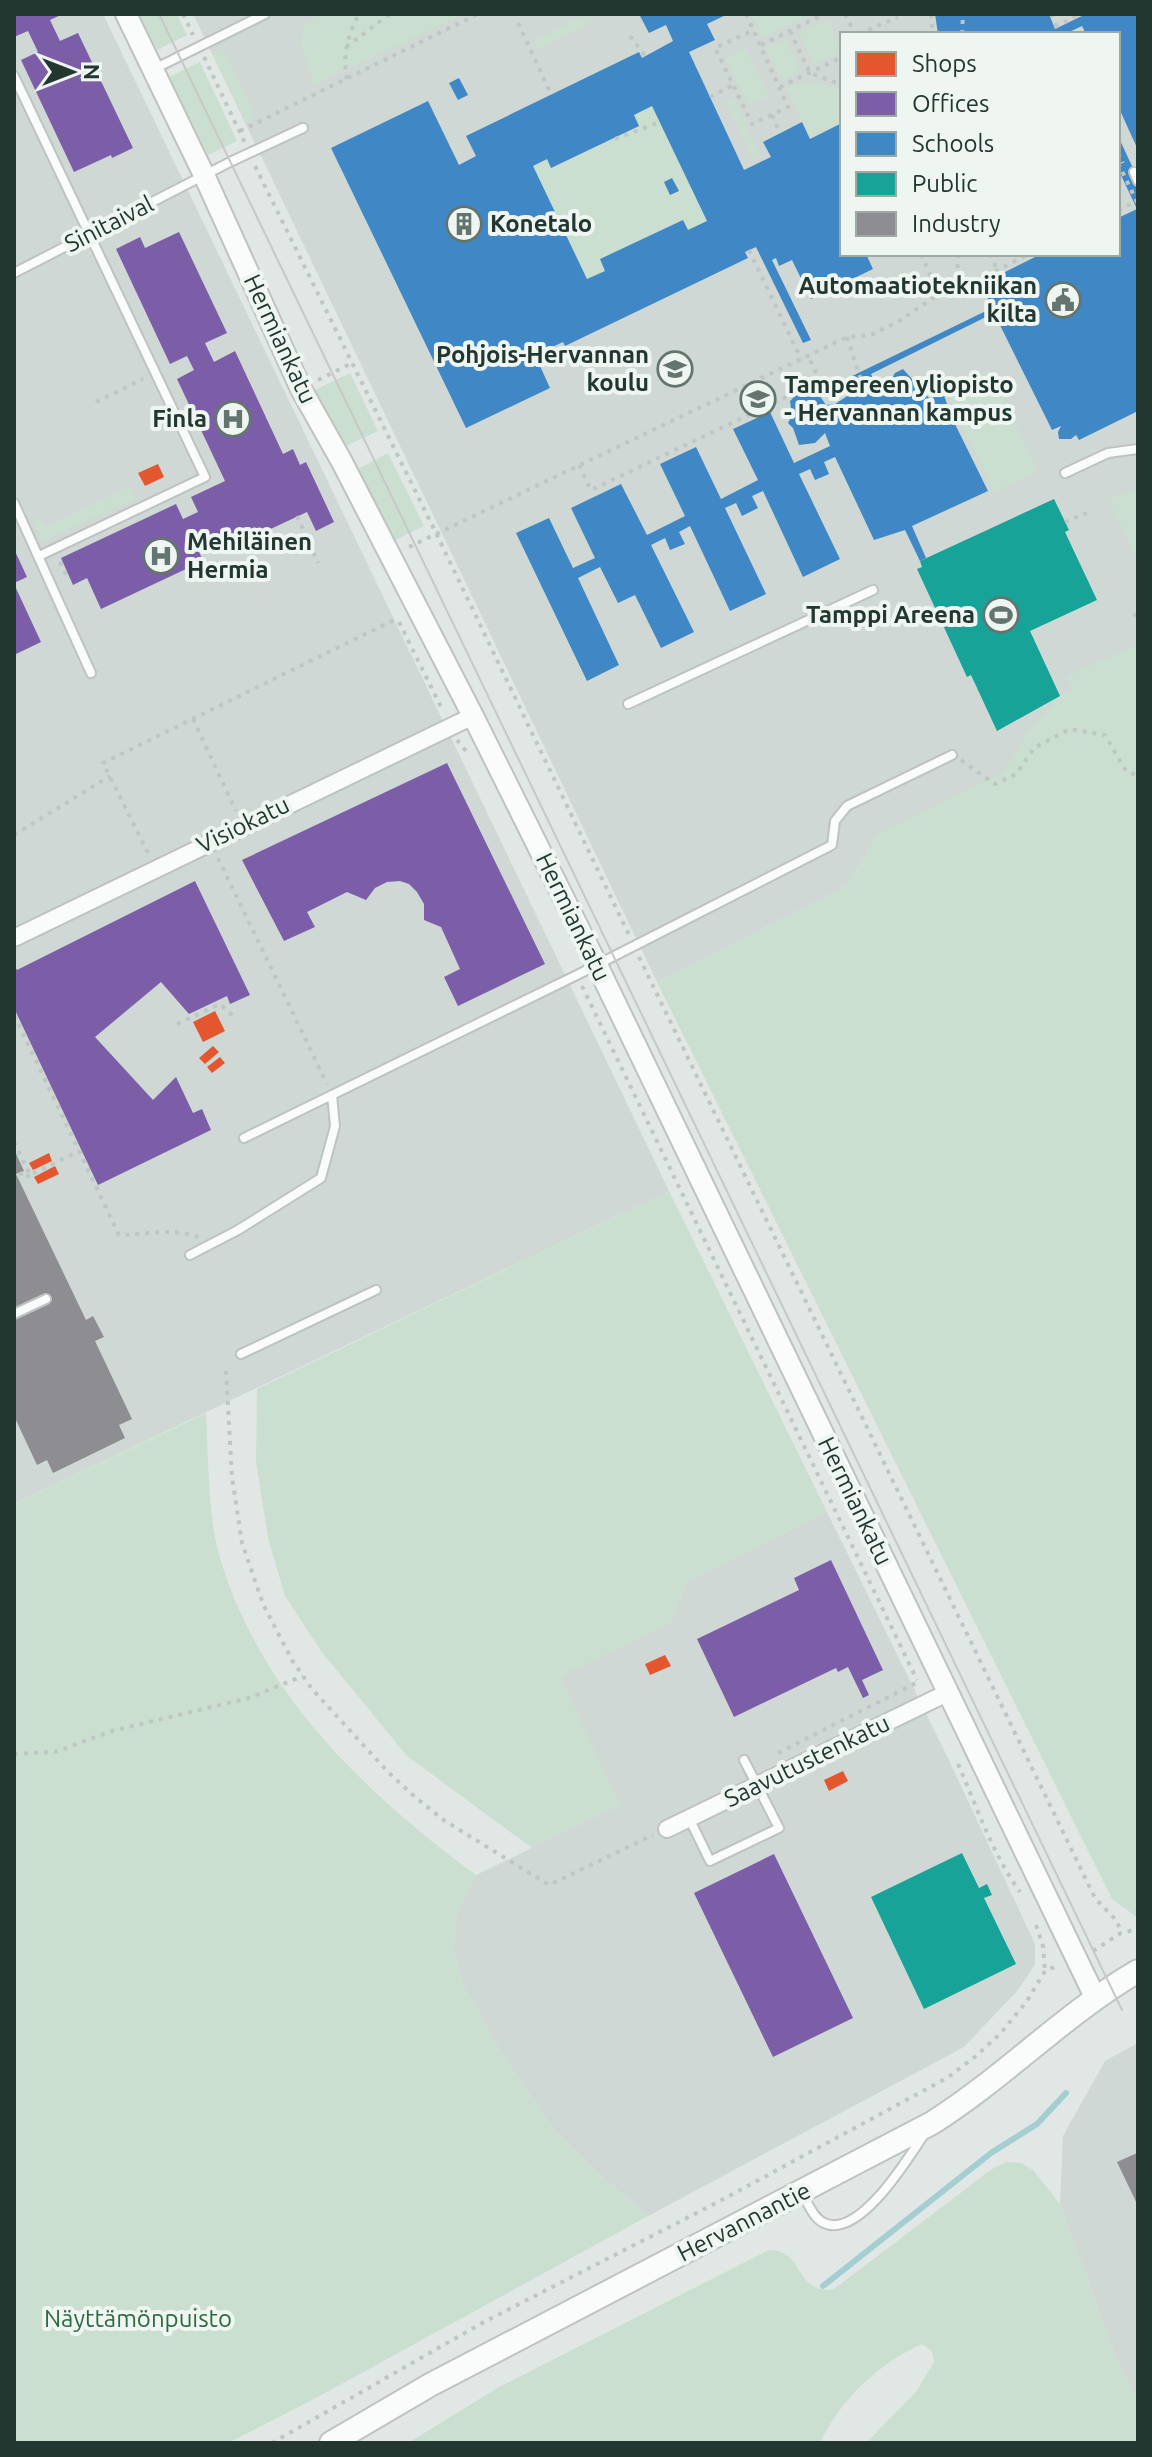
<svg xmlns="http://www.w3.org/2000/svg" width="1152" height="2457" font-family="Ubuntu,sans-serif">
<rect width="100%" height="100%" fill="#e1e7e4"/>
<path fill="#cfd8d4" fill-rule="evenodd" d="M14 14H103L669 1191 14 1504Z
M193 14H1138V1060L878 834 848 885 657 982ZM842 34H1118V254H842Z
M827 1512 947 1756 1035 1944V1965L1018 1990 964 2047 648 2216 596 2172 554 2130 506 2060 463 1985 453 1949 457 1911 476 1875 620 1805 559 1676 669 1623 688 1580Z
M1138 2043V2399L1119 2366 1060 2204 1063 2136 1105 2061Z"/>
<path fill="#cbdfd0" d="M139 14H177L187 35 157 50Z
M319 14H464L314 85 301 46 303 26Z
M588 14 592 22 538 49 534 41Z
M751 14H812L763 38Z
M828 19 842 52 816 64 813 63 800 34 801 30Z
M785 39 800 71 781 80 766 48Z
M223 47 256 118 246 124 212 54Z
M742 48 746 49 768 95 767 99 748 105 726 59Z
M200 62 237 141 208 155 169 77Z
M807 80 838 89 842 98V122L810 136 787 89Z
M733 97 761 158 754 161 726 101Z
M652 106 707 221 688 230 682 220 600 259 605 271 587 279 533 166 547 159 552 168 639 127 634 115Z
M990 370 1038 471 994 492 946 391Z
M350 373 378 431 346 446 315 390Z
M388 453 424 526 393 541 358 469Z
M129 487 135 499 43 541 33 518 40 519 46 527Z
M1130 492H1138V561L1109 499Z
M1138 644V1918L1112 1899 657 982 848 885 878 834 1004 773 1025 737 1060 696 1073 690 1067 677Z
M669 1191 827 1512 688 1580 669 1623 560 1676 620 1805 532 1848 407 1756 321 1651 285 1596 268 1538 256 1461 257 1389Z
M206 1413C209 1460 207 1512 220 1558 260 1693 366 1794 476 1875L457 1911 453 1949 463 1985 506 2060 554 2130 596 2172 648 2216 316 2398 228 2443H14V1504Z
M1007 2162 1021 2163 1033 2170 1060 2204 1119 2366 1138 2399V2443H866L916 2392 934 2362 932 2351 922 2344C879 2363 840 2400 820 2443H408L499 2387 769 2250C803 2248 796 2296 834 2289L992 2169Z"/>
<path fill="#e4572e" d="M158 464 164 477 145 486 138 473Z
M215 1011 225 1031 203 1042 193 1022Z
M213 1046 219 1052 205 1064 199 1058Z
M220 1057 225 1063 212 1073 207 1067Z
M49 1153 52 1161 33 1170 29 1163Z
M55 1166 59 1174 38 1184 34 1177Z
M665 1655 671 1666 650 1675 645 1664Z
M843 1771 848 1781 829 1791 824 1780Z"/>
<path fill="#7b5ea7" d="M14 14H63L50 20 60 41 78 33 133 148 112 158 111 155 74 172 21 60 38 52 28 31 14 37Z
M179 232 227 333 205 343 214 362 235 351 283 454 293 449 300 465 306 462 334 522 316 531 307 512 217 554 210 538 196 545 203 561 101 609 87 578 73 585 61 558 176 504 183 519 198 512 191 497 225 481 177 379 194 370 187 356 170 364 116 249 140 237 145 248Z
M14 549 27 577 14 583Z
M14 584 41 642 14 655Z
M447 763 545 964 458 1006 444 977 460 969 441 927 424 920V904L417 892 409 884 400 881 387 882 375 888 366 900 347 892 307 912 315 927 284 941 242 860Z
M195 881 250 995 230 1004 227 996 189 1014 161 982 95 1037 153 1100 176 1077 193 1113 202 1109 211 1130 98 1185 14 1008V966L17 970Z
M831 1560 883 1670 862 1680 869 1695 863 1698 848 1667 838 1672 836 1668 734 1717 697 1639 799 1590 794 1578Z
M774 1854 853 2018 773 2057 694 1893Z"/>
<path fill="#3f88c5" fill-rule="evenodd" d="M639 14H728L707 24 715 40 689 52 744 170 771 157 763 142 802 122 810 139 842 123V254H866L873 269 811 299 792 260 779 266 776 258 772 260 811 340 803 343 756 247 745 252 748 258 565 346 563 342 535 355 550 388 466 428 331 148 428 101 459 165 476 156 466 136 639 52 642 58 673 41 666 25 649 33ZM652 106 707 221 688 230 683 220 600 259 605 271 587 279 533 166 547 159 551 168 639 126 634 115Z
M935 14H1049L1055 29 1086 14H1138V150L1118 106V34H1086L1082 26 1065 34H938Z
M459 78 468 95 458 100 449 83Z
M1118 136 1138 179V411L1079 440 1076 435 1071 439H1059L1058 432 1061 426 1052 430 994 313 871 374 881 397 895 373 903 369 930 399 943 393 953 420 988 491 912 526 926 558 920 561 905 530 874 540 835 457 824 462 829 474 815 480 810 469 799 474 840 559 803 577 763 491 752 496 758 508 742 516 736 503 725 508 766 594 730 611 690 526 679 532 685 544 670 550 665 538 651 545 694 632 661 648 635 595 618 603 600 567 578 578 619 665 587 681 516 533 549 518 573 568 595 558 571 508 621 484 647 535 685 516 660 464 696 447 721 499 758 480 733 429 770 412 794 463 830 446 825 433 815 443 799 445 793 428 788 423 792 415 790 401 796 395 808 391 817 392 826 405 835 404 852 393 846 379 992 308 981 284 1041 254H1118V218L1137 209 1118 169Z
M672 178 679 191 670 195 664 182Z"/>
<path fill="#17a398" d="M1054 499 1069 530 1065 532 1097 600 1030 631 1060 696 997 731 971 675 967 677 917 569 922 567 920 561Z
M962 1853 979 1888 987 1884 992 1895 984 1898 1016 1964 924 2009 871 1897Z"/>
<path fill="#8d8d92" d="M14 1149 24 1171 16 1174 86 1320 93 1316 104 1337 95 1341 132 1419 119 1425 125 1438 53 1473 47 1460 37 1465 14 1416Z
M1137 2153 1138 2155V2206L1117 2162Z"/>
<g fill="none" stroke-linecap="round" stroke-linejoin="round">
<path stroke="#a4ced2" stroke-width="6" d="M823 2286 991 2153 1037 2124 1066 2093"/>
<defs>
<path id="service" d="M154 69 265 14
M14 76 205 477 39 556
M1134 172 1138 181
M14 273 230 162 303 128
M1065 473 1108 453 1138 449
M14 503 91 673
M628 704 873 590
M244 1138 577 975 832 845 835 821 847 806 952 755
M190 1255 238 1230 321 1178 335 1126 332 1095
M14 1314 46 1299
M241 1354 376 1290
M689 1818 710 1861 779 1828 744 1760
M802 2193C808 2203 813 2218 824 2223 859 2239 907 2160 923 2136"/>
<path id="minor" d="M14 938 473 716
M667 1829 947 1693"/>
<path id="tertiary" d="M126 14 204 175 301 389 342 462 473 716 597 965 1095 1997"/>
<path id="secondary" d="M331 2443 430 2385 932 2123C1005 2077 1064 2014 1138 1971"/>
</defs>
<use href="#service" stroke="#bec3c1" stroke-width="12"/>
<use href="#minor" stroke="#bec3c1" stroke-width="20"/>
<use href="#tertiary" stroke="#bec3c1" stroke-width="24"/>
<use href="#secondary" stroke="#bec4c1" stroke-width="26"/>
<path stroke="#bfc7c4" stroke-width="4" stroke-dasharray="4 6" stroke-linecap="butt" d="M183 14 193 35
M746 14 788 107 752 124 715 48 754 30
M845 14 855 34
M931 14 933 34
M1051 14 1060 34
M518 23 551 94
M1055 27 1081 14
M790 31 810 73 842 85
M859 34 898 17
M962 34 963 14
M630 36 646 57
M761 45 824 14
M346 47 390 14
M204 57 245 143
M347 79C342 55 348 35 359 14
M780 87 842 57
M710 97 733 85
M772 115 780 133
M240 131 478 14
M615 139 660 122
M1118 153 1123 163
M255 166 436 533 629 935
M1118 210 1138 201
M749 250 801 359
M921 254 939 294
M990 254 997 270
M957 288 958 254
M847 337 860 377
M318 380 352 363
M96 402 143 379
M579 465 591 490 820 381 808 356
M297 516 318 563
M1065 522 1087 513
M409 547 847 337 871 335 899 321 939 294 972 283 1029 254
M60 562 68 579
M1133 614 1138 616
M399 622 443 711
M193 719 236 811
M457 740 469 755
M961 760 995 784 1016 774 1034 748 1070 729 1105 735 1126 771 1138 776
M14 835 110 776
M148 853 103 763 398 618
M218 858 327 1084
M639 957 1095 1898 1117 1921 1121 1933
M582 986 917 1680
M14 1015 119 1235C147 1235 171 1227 198 1237
M177 1024 220 1004 233 1016
M14 1142 30 1175 79 1151
M20 1172 23 1178 30 1175
M226 1371 232 1477 242 1543 263 1604 292 1660 312 1689 387 1771 415 1797 445 1821 549 1885 653 1835
M778 1753 918 1682
M14 1754 55 1752 112 1731 249 1698 303 1676
M958 1764C977 1807 992 1853 1020 1892
M1036 1925 1043 1946 1045 1971
M1093 1951 1121 1933 1138 1929
M272 2443 484 2322 718 2202 947 2078 976 2056 1001 2033 1027 2001 1045 1971 1059 1965"/>
<use href="#service" stroke="#fafbfb" stroke-width="8"/>
<use href="#minor" stroke="#fafbfb" stroke-width="16"/>
<use href="#tertiary" stroke="#fafbfb" stroke-width="20"/>
<use href="#secondary" stroke="#fafbfb" stroke-width="22"/>
<path stroke="#c5c9c8" stroke-width="2" d="M159 14 1122 2010"/>
<path stroke="#bfc7c4" stroke-width="4" stroke-dasharray="4 6" stroke-linecap="butt" d="M1118 163 1138 204"/>
</g>
<defs>
<symbol id="building-ring" viewBox="-11 -11 22 22"><circle r="9.5" fill="#eff6f2" stroke="#64756f" stroke-width="1.5"/><path d="M-4-6H4V6H1V3H-1V6H-4ZM-2.5-4.3h1.7v1.8h-1.7ZM.8-4.3h1.7v1.8H.8ZM-2.5-1h1.7V.8h-1.7ZM.8-1h1.7V.8H.8Z" fill="#64756f"/></symbol>
<symbol id="civic-ring" viewBox="-11 -11 22 22"><circle r="9.5" fill="#eff6f2" stroke="#64756f" stroke-width="1.5"/><path d="M-.6-6.5H3V-4.5H.6V-3L4-1V1h2V6H-6V1h2V-1L-.6-3ZM-1.2 2.5V6h2.4V2.5Z" fill="#64756f"/></symbol>
<symbol id="school-ring" viewBox="-11 -11 22 22"><circle r="9.5" fill="#eff6f2" stroke="#64756f" stroke-width="1.5"/><path d="M0-5L7-2L0 1L-7-2ZM-4 1L0 2.5L4 1V4Q0 6-4 4Z" fill="#64756f"/></symbol>
<symbol id="university-ring" viewBox="-11 -11 22 22"><circle r="9.5" fill="#eff6f2" stroke="#64756f" stroke-width="1.5"/><path d="M0-5L7-2L0 1L-7-2ZM-4 1L0 2.5L4 1V4Q0 6-4 4Z" fill="#64756f"/></symbol>
<symbol id="hospital-ring" viewBox="-11 -11 22 22"><circle r="9.5" fill="#eff6f2" stroke="#64756f" stroke-width="1.5"/><path d="M-5-5h3v3.5h4V-5h3V5h-3V1.5h-4V5h-3Z" fill="#64756f"/></symbol>
<symbol id="stadium-ring" viewBox="-11 -11 22 22"><circle r="9.5" fill="#eff6f2" stroke="#64756f" stroke-width="1.5"/><path d="M0-5a6.5 5 0 1 0 0 10a6.5 5 0 1 0 0-10ZM-3.5-1.8h7v3.6h-7Z" fill="#64756f"/></symbol>
</defs>
<g fill-rule="evenodd">
<use href="#building-ring" x="444" y="204" width="40" height="40"/>
<use href="#civic-ring" x="1043" y="280" width="40" height="40"/>
<use href="#school-ring" x="655" y="349" width="40" height="40"/>
<use href="#university-ring" x="738" y="379" width="40" height="40"/>
<use href="#hospital-ring" x="213" y="399" width="40" height="40"/>
<use href="#hospital-ring" x="141" y="536" width="40" height="40"/>
<use href="#stadium-ring" x="981" y="595" width="40" height="40"/>
</g>
<g text-anchor="middle" stroke-width="8" stroke-linejoin="round" paint-order="stroke">
<g font-size="24" fill="#213730" stroke="#eff6f2">
<text transform="translate(109 224) rotate(-27)" y="8">Sinitaival</text>
<text transform="translate(280 339) rotate(65)" y="8">Hermiankatu</text>
<text transform="translate(243 825) rotate(-26)" y="8">Visiokatu</text>
<text transform="translate(573 917) rotate(64)" y="8">Hermiankatu</text>
<text transform="translate(855 1501) rotate(64)" y="8">Hermiankatu</text>
<text transform="translate(807 1761) rotate(-26)" y="8">Saavutustenkatu</text>
<text transform="translate(744 2222) rotate(-27)" y="8">Hervannantie</text>
</g>
<g font-size="24" font-weight="bold" fill="#213730" stroke="#eff6f2" text-anchor="end">
<text x="490" y="232" text-anchor="start">Konetalo</text>
<text x="1037" y="294">Automaatiotekniikan<tspan x="1037" dy="28">kilta</tspan></text>
<text x="649" y="363">Pohjois-Hervannan<tspan x="649" dy="28">koulu</tspan></text>
<text x="784" y="393" text-anchor="start">Tampereen yliopisto<tspan x="784" dy="28">- Hervannan kampus</tspan></text>
<text x="207" y="427">Finla</text>
<text x="187" y="550" text-anchor="start">Mehiläinen<tspan x="187" dy="28">Hermia</tspan></text>
<text x="975" y="623">Tamppi Areena</text>
</g>
<g font-size="24" fill="#2f6a43" stroke="#eff6f2">
<text x="138" y="2327">Näyttämönpuisto</text>
</g>
</g>
<rect width="1152" height="2457" fill="none" stroke="#213730" stroke-width="32"/>
<rect x="840" y="32" width="280" height="224" fill="#eff6f2" stroke="#9daaa4" stroke-width="2"/>
<rect x="856" y="52" width="40" height="24" fill="#e4572e" stroke="#9daaa4" stroke-width="2"/>
<text x="912" y="72" font-size="24" fill="#213730">Shops</text>
<rect x="856" y="92" width="40" height="24" fill="#7b5ea7" stroke="#9daaa4" stroke-width="2"/>
<text x="912" y="112" font-size="24" fill="#213730">Offices</text>
<rect x="856" y="132" width="40" height="24" fill="#3f88c5" stroke="#9daaa4" stroke-width="2"/>
<text x="912" y="152" font-size="24" fill="#213730">Schools</text>
<rect x="856" y="172" width="40" height="24" fill="#17a398" stroke="#9daaa4" stroke-width="2"/>
<text x="912" y="192" font-size="24" fill="#213730">Public</text>
<rect x="856" y="212" width="40" height="24" fill="#8d8d92" stroke="#9daaa4" stroke-width="2"/>
<text x="912" y="232" font-size="24" fill="#213730">Industry</text>
<g transform="translate(72 72) rotate(90)" stroke="#eff6f2" stroke-width="6" paint-order="stroke">
<path d="M0-6L14 30L0 20L-14 30Z" fill="#213730"/>
<text y="-12" font-size="22" font-weight="bold" text-anchor="middle" fill="#213730">N</text>
</g>
</svg>
